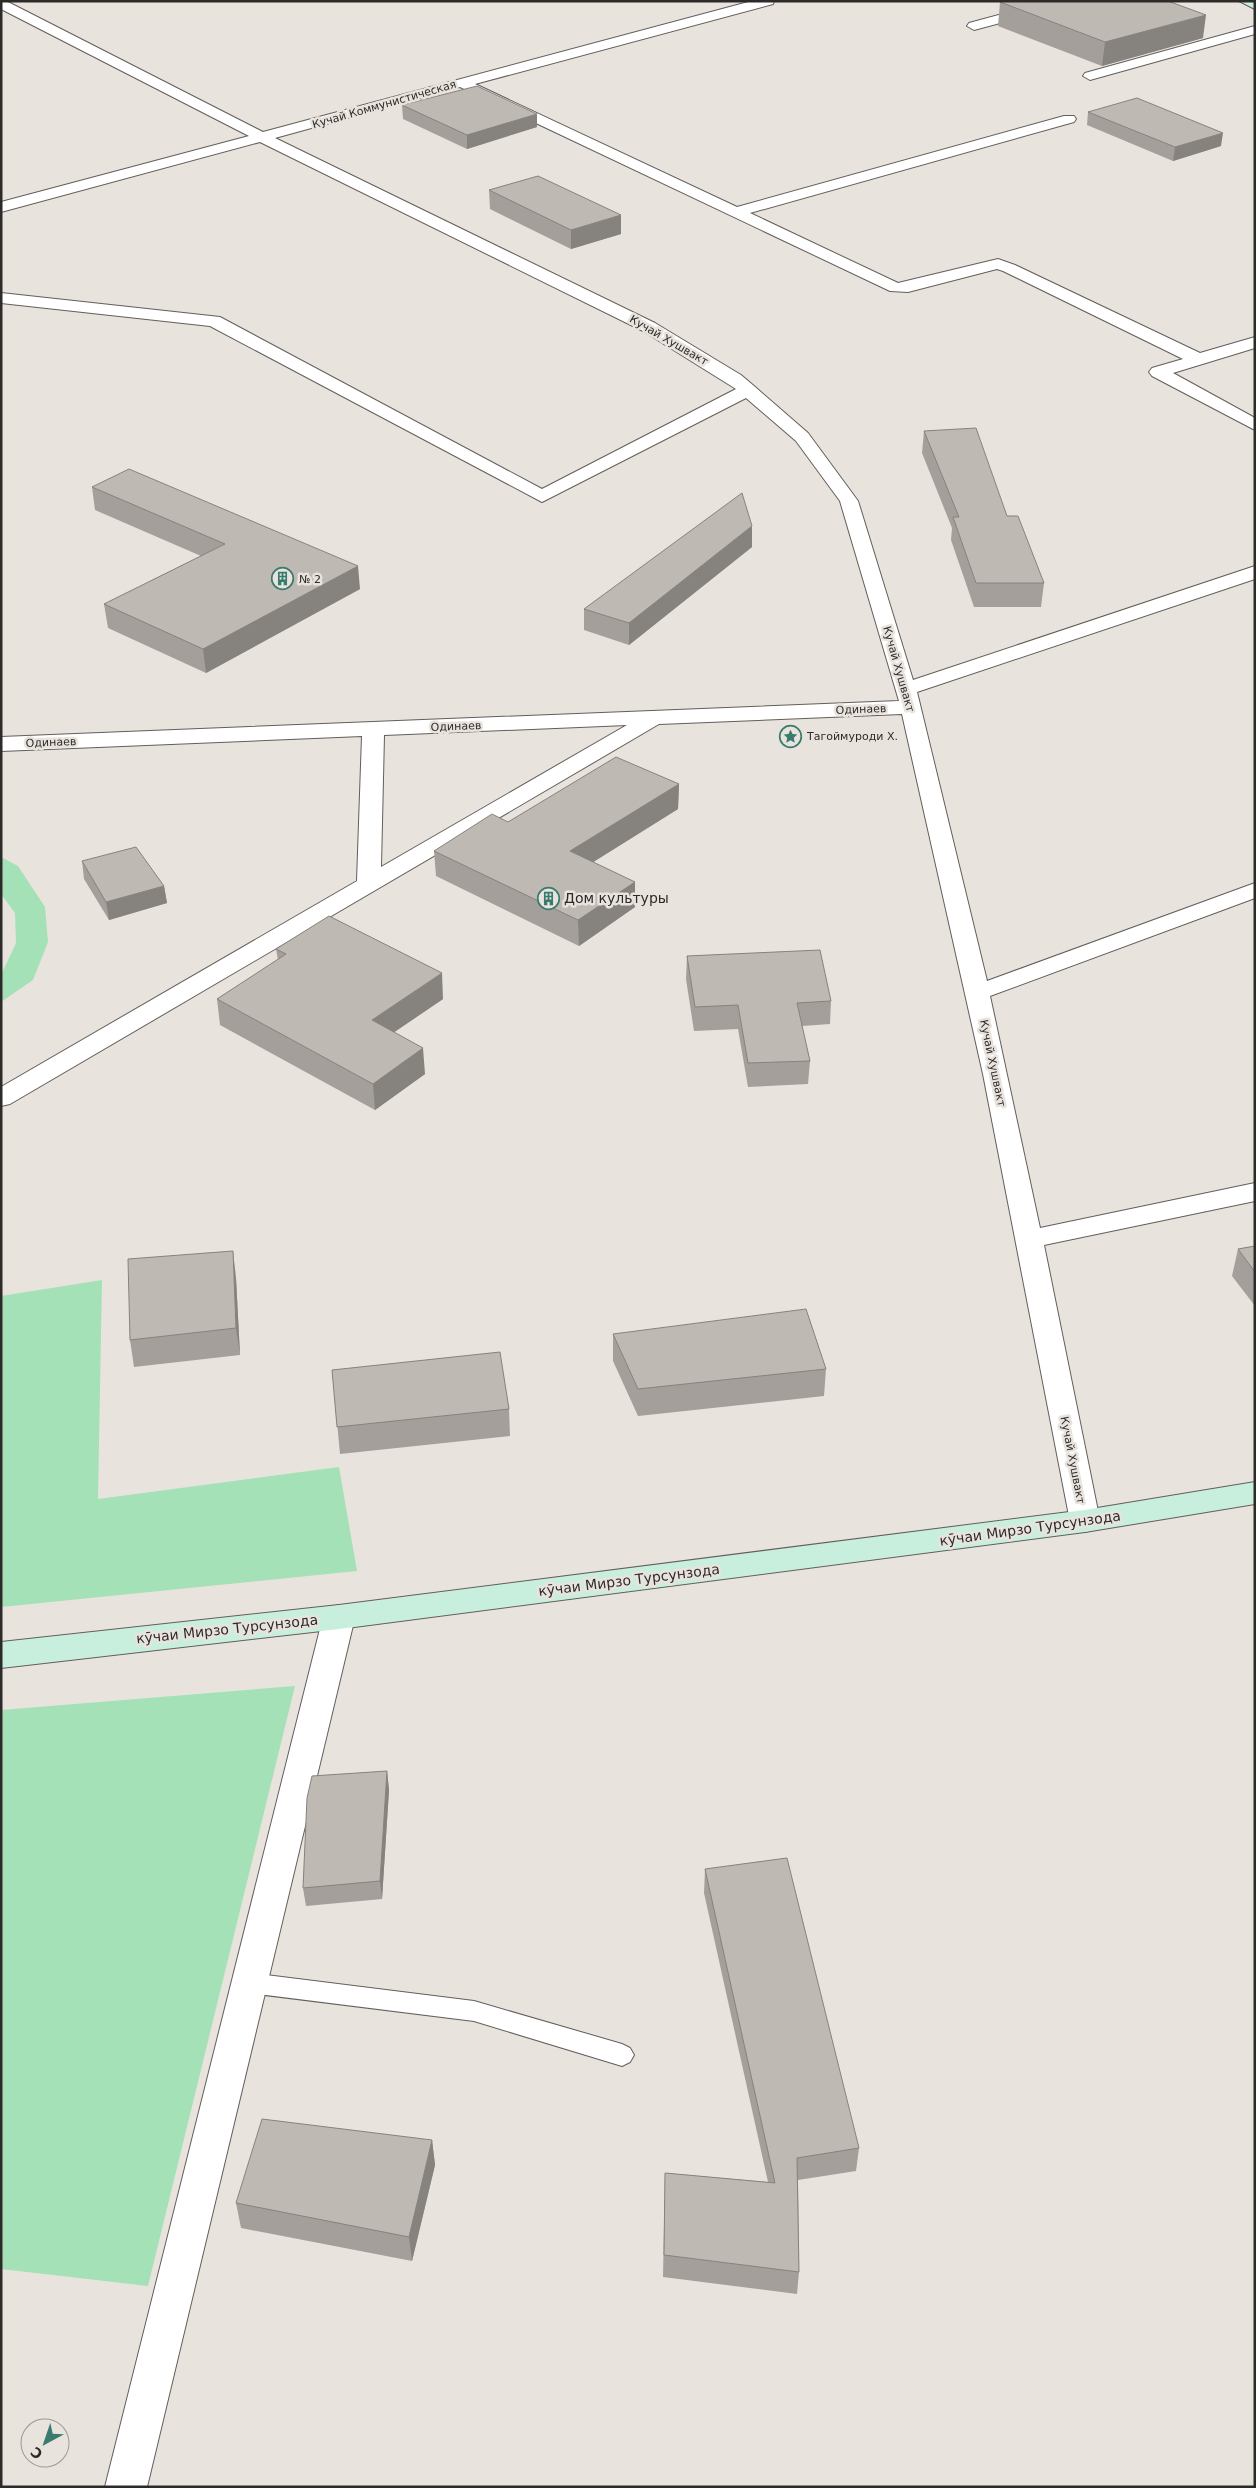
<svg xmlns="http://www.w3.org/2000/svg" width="1256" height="2488" font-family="'DejaVu Sans',sans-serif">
<rect width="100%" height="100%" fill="#e9e3de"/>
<path fill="#a4e1b6" d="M1 857 18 866 45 907 48 942 33 980 1 1002V975L16 943 15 913 1 894Z
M102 1280 98 1499 339 1467 357 1571 1 1607V1296Z
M295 1686 148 2286 1 2269V1710Z"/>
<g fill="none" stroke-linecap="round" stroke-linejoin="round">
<defs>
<path id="lane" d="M249 1973 474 2001 622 2044 630 2048 634 2055 630 2062 622 2066 474 2021 249 1993 241 1990 238 1983 241 1976Z"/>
<path id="street" d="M1 1H6L263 132 752 1H774L773 4 475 84 737 207 1064 116H1074L1076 119 1074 122 750 213 898 283 998 259 1015 265 1200 353 1255 337V348L1173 373 1255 418V430L1152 376 1149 372 1152 368 1183 359 1003 271 997 269 908 292 890 291 460 87 275 138 655 323 741 375 754 386 808 433 858 501 913 680 1255 566V579L917 692 987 981 1255 883V898L990 996 1040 1228 1255 1183V1201L1044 1245 1100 1521 1096 1529 1085 1532 1074 1529 1070 1521 983 1074 902 714 659 724 10 1104 1 1106V1087L357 881 362 736 1 751V737L899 701 840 501 796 441 746 398 542 502 210 326 1 303V293L220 317 542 489 736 389 643 331 260 142 1 212V202L249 136 1 9ZM627 725 381 867 384 735Z
M1050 1H1072L1071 4 974 30 967 26 969 23Z
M1255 26V34L1090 80 1083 76 1085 73Z
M339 1605 350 1608 355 1617 147 2487H105L323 1617 328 1608Z"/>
<path id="secondary" d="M1239 1H1255V9Z
M1255 1482V1504L1085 1532 339 1629 1 1668V1642L339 1605 1085 1510Z"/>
</defs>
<use href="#lane" stroke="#635e5a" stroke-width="2"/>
<use href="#street" stroke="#635e5a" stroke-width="2"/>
<use href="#secondary" stroke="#635e5a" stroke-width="2"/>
<use href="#lane" fill="#fff" fill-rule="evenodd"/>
<use href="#street" fill="#fff" fill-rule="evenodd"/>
<use href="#secondary" fill="#c8efde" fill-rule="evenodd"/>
</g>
<path fill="#a49f9a" d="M1000 2 1203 38 1102 66 998 26Z
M402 105 537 127 467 149 403 119Z
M1088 112 1221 146 1173 161 1087 125Z
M489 190 621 234 571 249 490 209Z
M924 431 1007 516 1044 583 1041 607H974L951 540 952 528 922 453Z
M92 487 360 589 206 673 108 628 104 604 201 556 95 510Z
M752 526V547L629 645 584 630V609Z
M679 784 678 809 593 862 635 882V907L579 946 436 876 434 851 508 822Z
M82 861 164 886 167 903 109 920 84 879Z
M276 949 443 999 394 1032 425 1074 375 1110 220 1025 217 999 278 960Z
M687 956 831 1001 830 1024 802 1026 810 1061 808 1084 748 1087 738 1029 694 1031 686 979Z
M1255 1246V1306L1232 1276 1238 1249Z
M236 1278 240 1355 134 1367 130 1340Z
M613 1334 826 1369 824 1396 638 1416 613 1361Z
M332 1370 509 1409 510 1436 340 1454Z
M387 1771 389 1790 382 1899 306 1906 303 1888Z
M705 1869 859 2148 856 2171 798 2180 799 2272 797 2294 663 2277 665 2173 768 2182 704 1893Z
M432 2140 435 2165 412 2261 241 2228 236 2203Z"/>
<path fill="#86827d" d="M1206 15 1203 38 1102 66 1105 42Z
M537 114V127L467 149V135Z
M1223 133 1221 146 1173 161 1175 147Z
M621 215V234L571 249V230Z
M752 526V547L629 645V623Z
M358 566 360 589 206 673 203 649Z
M679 784 678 809 571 876 570 851Z
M635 882V907L579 946 578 920Z
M164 886 167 903 109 920 106 902Z
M442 973 443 999 374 1046 372 1020Z
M423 1048 425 1074 375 1110 373 1084Z
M233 1251 236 1278 240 1355 236 1328Z
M387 1771 389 1790 382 1899 380 1881Z
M432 2140 435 2165 412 2261 409 2237Z"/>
<path fill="#bfb9b3" stroke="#86827d" d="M1004 1H1168L1206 15 1105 42 1000 2Z
M477 86 537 114 467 135 402 105Z
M1137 98 1223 133 1175 147 1088 112Z
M538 176 621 215 571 230 489 190Z
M976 428 1007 516H1018L1044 583H976L953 517H959L924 431Z
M129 469 358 566 203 649 104 604 225 544 92 487Z
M742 493 752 526 629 623 584 609Z
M616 757 679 784 570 851 635 882 578 920 434 851 492 814 508 822Z
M136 847 164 886 106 902 82 861Z
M329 916 442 973 372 1020 423 1048 373 1084 217 999 286 954 276 949Z
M820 950 831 1001 797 1003 810 1061 748 1063 738 1005 695 1007 687 956Z
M1255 1246V1272L1238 1249Z
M233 1251 236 1328 130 1340 128 1259Z
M806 1309 826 1369 638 1389 613 1334Z
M500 1352 509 1409 337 1427 332 1370Z
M387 1771 380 1881 303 1888 307 1798 312 1776Z
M787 1858 859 2148 797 2158 799 2272 664 2255 665 2173 775 2183 705 1869Z
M262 2119 432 2140 409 2237 236 2203Z"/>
<defs>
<symbol id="building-ring" viewBox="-11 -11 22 22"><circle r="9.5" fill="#e9e3de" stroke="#397c6f" stroke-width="1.5"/><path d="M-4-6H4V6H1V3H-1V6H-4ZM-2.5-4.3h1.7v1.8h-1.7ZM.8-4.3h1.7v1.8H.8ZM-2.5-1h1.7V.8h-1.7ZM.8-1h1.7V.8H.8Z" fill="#397c6f"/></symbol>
<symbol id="sight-ring" viewBox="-11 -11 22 22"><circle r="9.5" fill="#e9e3de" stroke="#397c6f" stroke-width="1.5"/><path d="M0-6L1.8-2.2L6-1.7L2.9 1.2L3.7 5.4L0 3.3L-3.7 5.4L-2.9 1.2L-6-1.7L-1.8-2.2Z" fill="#397c6f"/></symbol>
</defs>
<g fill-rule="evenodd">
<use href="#building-ring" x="270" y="566" width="25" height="25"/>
<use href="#sight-ring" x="778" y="724" width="25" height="25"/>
<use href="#building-ring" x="536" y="886" width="25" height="25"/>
</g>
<g text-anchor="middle" stroke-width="5" stroke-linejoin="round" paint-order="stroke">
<g font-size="11" fill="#2d2b29" stroke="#e9e3de">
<text transform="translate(384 104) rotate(-16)" y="4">Кучай Коммунистическая</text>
<text transform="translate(669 340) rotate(30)" y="4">Кучай Хушвакт</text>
<text transform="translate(899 669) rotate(74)" y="4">Кучай Хушвакт</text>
<text transform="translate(861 709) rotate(-2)" y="4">Одинаев</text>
<text transform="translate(456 726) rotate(-2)" y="4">Одинаев</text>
<text transform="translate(51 742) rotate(-2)" y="4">Одинаев</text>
<text transform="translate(993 1063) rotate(78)" y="4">Кучай Хушвакт</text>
<text transform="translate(1073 1460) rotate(79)" y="4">Кучай Хушвакт</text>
</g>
<g font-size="11" fill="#2d2b29" stroke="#e9e3de" text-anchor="start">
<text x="299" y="583">№ 2</text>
<text x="807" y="740">Тагоймуроди Х.</text>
</g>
<g font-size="14" fill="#2d2b29" stroke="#e9e3de" text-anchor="start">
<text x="564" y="903">Дом культуры</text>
</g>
<g font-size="14" fill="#2d2b29" stroke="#e9e3de">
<text transform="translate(1030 1528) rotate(-8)" y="5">кӯчаи Мирзо Турсунзода</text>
<text transform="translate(629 1580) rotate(-7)" y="5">кӯчаи Мирзо Турсунзода</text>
<text transform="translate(227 1629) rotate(-6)" y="5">кӯчаи Мирзо Турсунзода</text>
</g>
</g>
<rect width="1256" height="2488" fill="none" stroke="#2d2b29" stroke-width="5"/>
<g transform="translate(45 2443) rotate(220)"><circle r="24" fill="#e9e3de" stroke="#9e9996"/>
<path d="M0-4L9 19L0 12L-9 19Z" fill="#397c6f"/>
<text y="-8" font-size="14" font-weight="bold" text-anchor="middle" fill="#2d2b29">С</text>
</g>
</svg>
